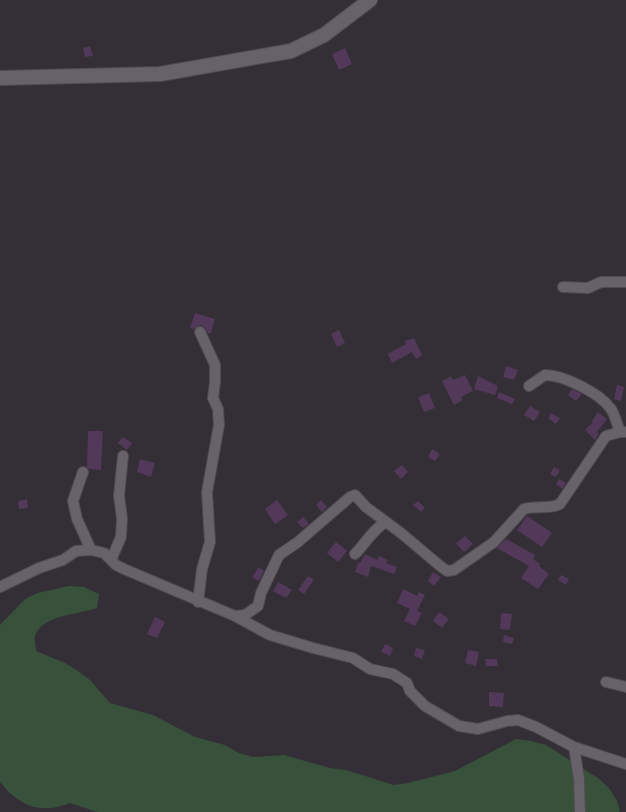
<svg xmlns="http://www.w3.org/2000/svg" width="626" height="812" font-family="Lato,sans-serif">
<rect width="100%" height="100%" fill="#342f36"/>
<path fill="#38513a" d="M69 586 84 587 99 594 97 608C78 615 43 614 35 636 34 640 36 646 36 651L65 663 78 671 90 680 110 703 153 715 195 737 225 745 239 753 253 757 284 755 330 768 346 770 394 785 408 783 455 771 516 739 531 741 546 745 598 778 609 788 617 801 620 812H97L70 803C48 812 29 810 11 794 7 791 4 786 0 782V625L25 599 37 593Z"/>
<path fill="#52395a" d="M90 46 93 56 85 57 83 48Z
M345 48 352 64 339 70 332 54Z
M195 313 215 319 211 333H208L204 327 201 325 194 329 190 328Z
M339 330 345 343 337 347 331 334Z
M414 338 422 355 416 359 412 352 392 363 388 354 406 344 405 341Z
M506 366 518 370 514 380 503 377Z
M465 375 473 391 461 397 463 400 454 405 442 381 451 376 453 380Z
M478 376 498 386 495 395 474 389Z
M617 385 624 387 621 401 614 399Z
M572 389 582 394 576 401 568 395Z
M499 392 515 399 512 404 497 398Z
M429 393 435 408 424 412 418 397Z
M530 406 540 412 534 421 524 415Z
M598 412 607 419 597 432 599 434 595 440 585 430 593 422 592 421Z
M551 413 560 418 556 424 548 418Z
M88 431H103L101 470 89 469 87 467Z
M123 437 132 443 127 450 118 443Z
M432 449 440 454 435 461 428 457Z
M140 459 155 463 151 477 137 472Z
M402 465 408 472 401 479 394 471Z
M554 467 560 470 556 477 550 474Z
M559 479 566 483 562 489 556 484Z
M27 499 28 508 19 509 18 501Z
M277 500 288 515 275 524 265 509Z
M321 500 327 507 322 512 316 505Z
M418 501 425 508 421 512 413 505Z
M527 516 552 533 542 547 517 530Z
M303 517 309 524 303 528 297 522Z
M465 536 473 544 464 552 456 543Z
M506 539 535 555 533 559 540 564 539 566 549 574 538 589 521 578 529 566 497 548Z
M336 542 347 551 338 562 327 553Z
M365 554 377 560 379 556 388 560 386 563 397 567 394 574 371 566 368 577 355 572 358 563H360Z
M259 567 264 571 259 581 252 577Z
M433 572 441 577 434 586 428 581Z
M561 575 569 579 566 585 558 580Z
M308 576 314 580 304 594 298 590Z
M278 582 292 590 286 598 273 591Z
M403 589 417 596 419 592 425 595 417 611 422 613 415 626 404 621 410 609 397 603Z
M439 612 449 619 442 628 433 621Z
M501 613 512 614 510 630 500 629Z
M155 617 165 622 157 638 147 634Z
M504 635 514 638 512 644 503 642Z
M385 644 393 648 390 656 381 652Z
M416 648 425 650 422 659 414 656Z
M468 650 479 652 476 666 465 663Z
M485 659H497L498 666H486Z
M489 692 504 693 503 707 489 706Z"/>
<g fill="none" stroke-linecap="round" stroke-linejoin="round">
<defs>
<path id="street" d="M563 287 588 288 601 282H626
M529 386 545 375C563 375 600 393 611 409 615 415 617 424 620 432H625
M83 472 73 501 77 519 91 550
M355 554C365 544 373 529 386 522
M111 560 121 537 122 518 119 496 123 456
M0 587 39 568 63 560 76 551 91 550 104 553 116 565 124 569 235 616 270 635 313 648 353 658 370 669 393 674 407 683 410 691 425 706 459 726 478 729 507 721 518 720 536 727 574 747 626 764
M198 602 202 569 210 542 207 492 219 425 218 409 213 398 215 382V365L200 332
M235 616 245 615 258 606 261 593 279 555 298 542 350 497 355 495 366 507 401 533 439 565 447 571 454 570 494 542 524 509C536 505 549 510 560 504L606 436 620 432
M606 682 626 687
M574 747 579 779 580 812"/>
<path id="secondary" d="M0 78 160 74 291 51 324 35 370 0"/>
</defs>
<use href="#street" stroke="#4f4b50" stroke-width="12"/>
<use href="#secondary" stroke="#4f4b50" stroke-width="16"/>
<use href="#street" stroke="#676269" stroke-width="10"/>
<use href="#secondary" stroke="#676269" stroke-width="14"/>
</g>
</svg>
